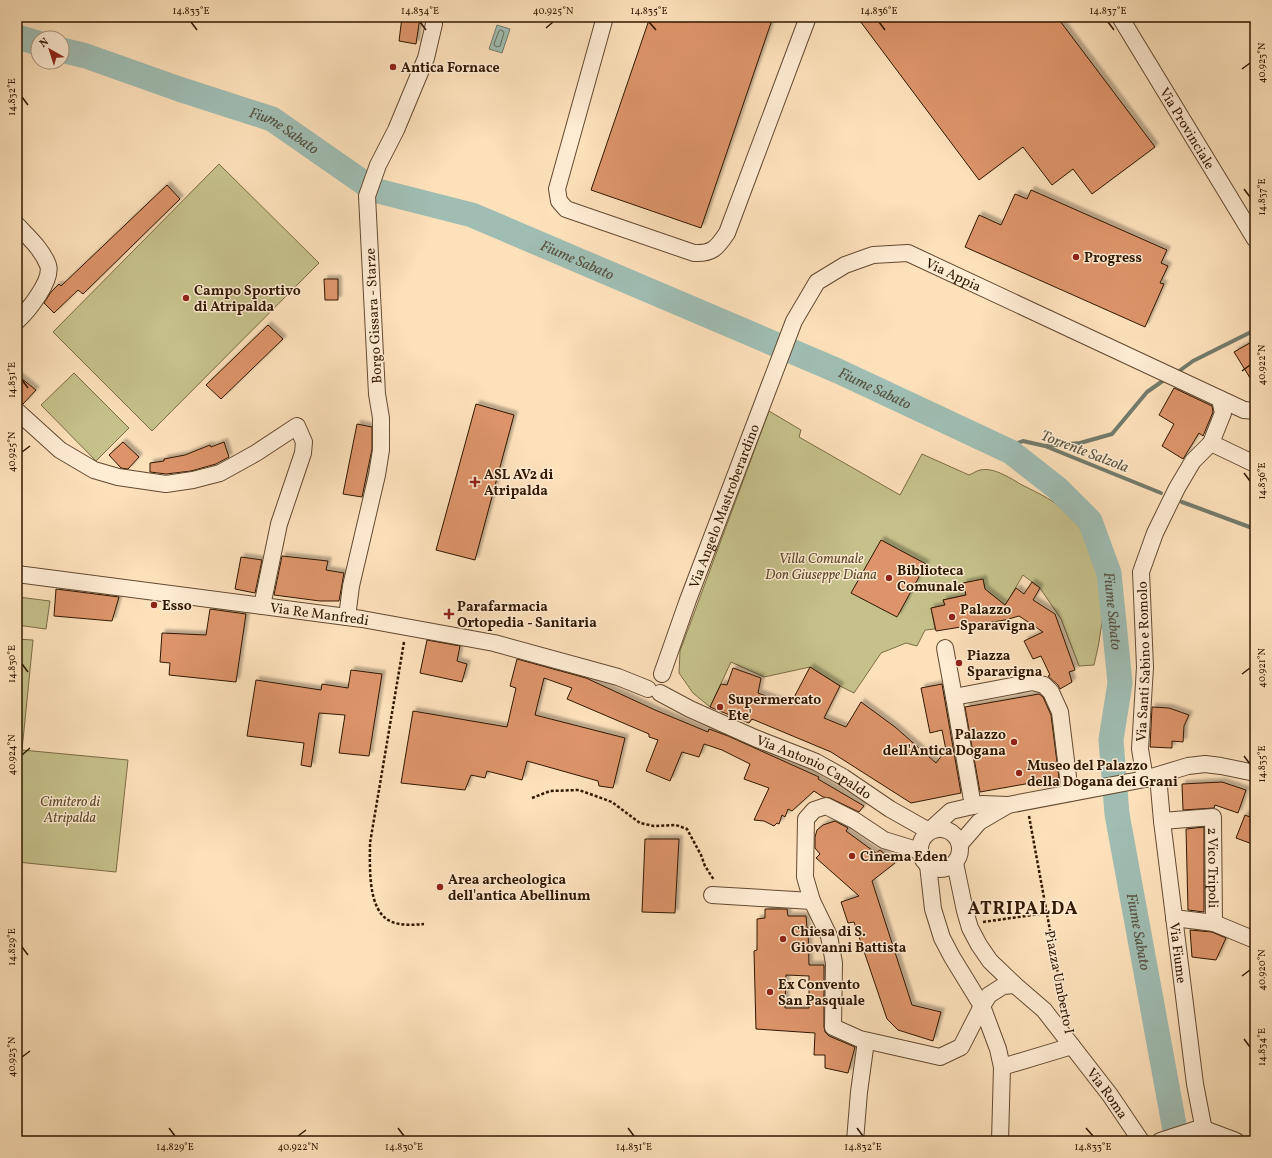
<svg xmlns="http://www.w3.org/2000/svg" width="1272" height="1158" font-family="Vollkorn,serif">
<defs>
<filter id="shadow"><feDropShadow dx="3.5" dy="-3.5" stdDeviation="1" flood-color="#0004"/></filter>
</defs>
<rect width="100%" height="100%" fill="#fde1bb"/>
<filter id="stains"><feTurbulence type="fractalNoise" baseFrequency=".005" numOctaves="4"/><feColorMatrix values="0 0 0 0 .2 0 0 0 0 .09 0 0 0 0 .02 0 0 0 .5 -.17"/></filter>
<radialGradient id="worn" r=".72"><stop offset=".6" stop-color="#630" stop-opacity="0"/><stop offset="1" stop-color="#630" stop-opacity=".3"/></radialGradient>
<path fill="#c6c18b" stroke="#7b6c46" d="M219 164 319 263 152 431 53 332Z
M74 373 129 428 96 461 41 405Z
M769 411 801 430 799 437 900 495 922 454 969 475C972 474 976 471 980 470 994 467 1010 478 1022 485 1038 493 1058 502 1070 516 1099 547 1108 594 1100 635 1099 645 1096 655 1094 665L1079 666 1061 619 1040 588 1023 575 1005 606 991 594H986L983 580 964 583 966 595 943 600 945 605 931 608 935 629 925 630 917 646 906 643 881 653 854 693 840 686 810 667 764 677 731 662 710 707 693 693 679 673 680 651Z
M18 597 50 601 46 629 17 625Z
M17 639 33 640 22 750 128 760 116 872 17 862Z"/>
<path fill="#9fbdb3" stroke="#737b6c" d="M497 25 510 29 502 53 489 49Z"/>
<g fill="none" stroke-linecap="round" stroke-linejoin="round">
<path stroke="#686a5a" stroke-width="1" d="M501 30 503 31 504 33 500 46 497 47 495 46 494 44 499 31Z"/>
<path stroke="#737b6c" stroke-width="4" d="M1175 374 1193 361 1255 330
M1045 446 1080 443 1112 434 1147 392 1167 378
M1000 447 1010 446 1023 441 1045 446 1161 493
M1182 502 1255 529"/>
<g stroke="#9fbdb3" stroke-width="25">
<path d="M17 37 38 43"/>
<path id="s1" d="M62 50 86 56 179 89 272 119 374 190 472 215 838 371 1011 452 1057 488 1090 521 1109 573 1120 683 1111 740 1117 814 1177 1141"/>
</g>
</g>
<path fill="#dd946b" stroke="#301701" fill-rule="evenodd" filter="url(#shadow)" d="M402 17H420L416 44 399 41Z
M650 17H773L701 228 591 190Z
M857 17H1057L1155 147 1092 194 1073 169 1052 185 1023 147 979 180Z
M167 185 180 199 83 294 78 290 54 313 44 303 51 292 59 284 61 286Z
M1031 190 1167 250 1161 263 1168 266 1160 283 1164 284 1145 327 965 247 979 215 1001 225 1015 194 1027 199Z
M324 279H338V300H325Z
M268 325 283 339 221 399 206 385Z
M1255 340V386L1234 352Z
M17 375 36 390 23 404 17 402Z
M1174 388 1212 406 1213 412 1203 436 1199 433 1183 459 1162 446 1174 424 1159 415Z
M476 404 514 415 475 560 436 550Z
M357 424 372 427V449L362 497 343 494Z
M123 442 139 457 128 469 121 468 109 455Z
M224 442 229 457 216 464 191 471 166 474 150 472V463L164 461V459L185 455 210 445 211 447Z
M881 540 926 564 897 617 851 593Z
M282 556 328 561 326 570 344 573 339 601H320L274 595Z
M241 557 262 560 255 593 235 589Z
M983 579 985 589 1005 605 1016 588 1024 594 1032 582 1040 588 1033 600 1055 614 1075 670 1069 672 1072 682 1060 689 1058 685 1048 676 1050 675 1041 656 1033 659 1024 641 1043 632 1019 616 1005 620 936 631 931 608 945 605 943 600 966 595 963 583Z
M56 589 119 597 112 621 54 616Z
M210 609 246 614 236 682 169 675 170 663 160 662 162 633 206 635Z
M427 640 460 646 457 661 467 664 462 682 420 673Z
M517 659 586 678 655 710 708 732 709 729 728 736 819 777 818 779 864 806 859 812 830 798 823 797 814 791 792 811 788 809 785 817 782 815 779 824 777 823 774 826 764 821 754 820 769 788 744 779 750 764 722 750 704 744 699 757 682 752 670 781 646 771 658 740 649 737V734L567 699 572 688 544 678 535 715 625 738 613 788 599 786 598 781 527 761 522 780 487 771 485 778 471 775 465 790 401 783 413 711 507 727 516 688 510 686Z
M810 667 840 686 824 718 846 727 861 702 895 727 936 763 946 750 942 730 930 733 921 688 942 684 961 793 911 803 831 752 752 719 749 723 710 707 721 684 727 685 733 668 761 678 758 693 790 705Z
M351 670 382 674 369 756 339 753 345 715 319 713 311 767 301 765 304 743 247 736 256 680 321 690 322 684 348 688Z
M1039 694 1043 697 1051 715 1059 778 980 792 965 707Z
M1152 707 1169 708 1189 715 1184 726 1183 742 1172 741V748L1150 747Z
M1222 782 1246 790 1238 813 1215 805 1214 808 1183 810 1182 784Z
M1245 815 1255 819V845L1236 838Z
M835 821 848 828 846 831 876 853 880 850 895 863 872 881 912 1005 941 1012 933 1041 898 1030 887 1019 854 922 848 923 841 902 859 896 816 858 820 854 815 848V837L817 830 823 825Z
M1204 827V912L1188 910 1186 829Z
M645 839H679L675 913 642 912Z
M765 909H787L788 916H806L807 928H808L809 965H824V1027L825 1032 829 1036 855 1047 848 1073 825 1068V1055H814L815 1033 756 1029 754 951 757 950V919L765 918ZM786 975 809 976V1008H785Z
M1190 930 1212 932 1226 938 1216 960 1192 957Z"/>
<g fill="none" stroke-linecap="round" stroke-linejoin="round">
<defs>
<g id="minor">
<path d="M605 17 557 189 559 201 566 209 694 253C712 254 717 248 727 233L808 17"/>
<path id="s2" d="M1120 17 1255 239"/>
<path d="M17 225C28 237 42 249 48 265 53 280 28 311 17 321"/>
<path d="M17 411 60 450 94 470 118 477 166 484 193 480 220 473 256 453 297 426 304 442 303 453 279 524 262 606"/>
<path d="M1211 443 1255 464"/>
<path id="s3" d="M17 574 362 619 494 643 618 677 648 689"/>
<path d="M347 617 351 586 377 475 381 450V418L377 394 367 196 378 165 396 130 426 58 434 24"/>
<path d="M945 648 954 697"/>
<path id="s4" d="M662 674 688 600 794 321 817 282 845 265 873 255 908 253 1244 410 1255 411"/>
<path id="s5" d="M660 693 690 709 755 738 816 762 843 777 890 809 929 831 951 811 982 804 1008 805 1145 779 1188 766 1205 764 1221 766 1255 773"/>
<path id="s6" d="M1158 776 1162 821 1195 1084 1206 1141"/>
<path id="s7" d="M1145 779 1140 749 1145 667 1141 572 1155 533 1177 488 1193 461 1211 443 1223 413 1220 399"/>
<path d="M973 806 954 697 1033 682 1044 685 1051 692 1060 712 1070 793"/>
<path id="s8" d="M1162 821 1213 817 1214 923"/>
<circle cx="940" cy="849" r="20"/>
<path d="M960 844 979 822 1008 805"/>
<path id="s9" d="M955 863 965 911 970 928 979 945 990 961 1015 985 1044 1010 1110 1095 1141 1141"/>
<path d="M928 865 933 909 942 938 952 957 982 1006 998 1049 1002 1067 1000 1141"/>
<path d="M712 895 812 901 829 936 834 963 833 1027 860 1039 940 1057 961 1047 982 1006 989 995 1003 986 1015 985"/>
<path d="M812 901 805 877 806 819 814 810 826 806 854 820 884 840 920 851"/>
<path d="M1174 918 1214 923 1255 940"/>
<path d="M1002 1067 1072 1046"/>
<path d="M855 1141 859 1092 866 1041"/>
<path d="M1160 1141 1197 1129H1204L1236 1141"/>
</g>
</defs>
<use href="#minor" stroke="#634a30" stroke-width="18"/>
<path stroke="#301701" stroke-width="2.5" stroke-dasharray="3 2" stroke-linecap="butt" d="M404 642 370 843C370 865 367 910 390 921 400 926 413 925 424 924
M532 798 550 791 579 790 612 802 640 823 654 826 676 825 687 829 701 855 705 866 714 880
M1029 816 1065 1012
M983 922 1047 913"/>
<use href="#minor" stroke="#feecd3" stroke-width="16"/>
</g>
<path fill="none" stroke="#301701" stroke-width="1.5" d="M191 22 197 30M420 22 426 30M649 22 656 30M879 22 885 30M1108 22 1114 30M546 28 553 22M1242 69 1250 63M22 97 28 105M1244 189 1250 197M1242 371 1250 365M22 380 28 388M22 452 30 446M1244 473 1250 481M22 664 28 672M1242 674 1250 668M22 755 30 748M1244 756 1250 764M22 947 28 955M1242 976 1250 970M1244 1039 1250 1047M22 1057 30 1051M169 1128 175 1136M398 1128 404 1136M628 1128 634 1136M857 1128 863 1136M1086 1128 1093 1136M298 1136 306 1130"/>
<g fill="#8f2418" stroke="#feecd3" stroke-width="1.5">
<circle cx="393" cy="67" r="4"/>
<circle cx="1076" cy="257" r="4"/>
<circle cx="186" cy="298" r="4"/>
<path d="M473 476h4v4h4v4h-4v4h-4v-4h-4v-4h4z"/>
<circle cx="889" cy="578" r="4"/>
<circle cx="154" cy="605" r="4"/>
<path d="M447 608h4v4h4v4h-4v4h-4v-4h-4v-4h4z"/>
<circle cx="952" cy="617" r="4"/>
<circle cx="959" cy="663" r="4"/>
<circle cx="720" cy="707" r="4"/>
<circle cx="1014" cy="742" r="4"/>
<circle cx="1019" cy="773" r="4"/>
<circle cx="852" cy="856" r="4"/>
<circle cx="440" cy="887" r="4"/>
<circle cx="783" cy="939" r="4"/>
<circle cx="770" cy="992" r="4"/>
</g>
<g text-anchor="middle" stroke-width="3" stroke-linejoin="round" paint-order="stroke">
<g font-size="14" font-weight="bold" fill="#301701" stroke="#feecd3" text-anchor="start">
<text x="401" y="72">Antica Fornace</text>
<text x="1084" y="262">Progress</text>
<text x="194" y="295">Campo Sportivo<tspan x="194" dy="16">di Atripalda</tspan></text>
<text x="484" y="479">ASL AV2 di<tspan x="484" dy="16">Atripalda</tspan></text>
<text x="897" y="575">Biblioteca<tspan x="897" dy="16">Comunale</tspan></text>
<text x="162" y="610">Esso</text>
<text x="457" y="611">Parafarmacia<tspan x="457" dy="16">Ortopedia - Sanitaria</tspan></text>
<text x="960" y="614">Palazzo<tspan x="960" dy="16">Sparavigna</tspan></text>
<text x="967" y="660">Piazza<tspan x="967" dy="16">Sparavigna</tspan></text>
<text x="728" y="704">Supermercato<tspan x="728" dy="16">Ete'</tspan></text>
<text x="1006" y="739" text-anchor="end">Palazzo<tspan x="1006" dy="16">dell'Antica Dogana</tspan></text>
<text x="1027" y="770">Museo del Palazzo<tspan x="1027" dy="16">della Dogana dei Grani</tspan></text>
<text x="860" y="861">Cinema Eden</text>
<text x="448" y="884">Area archeologica<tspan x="448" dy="16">dell'antica Abellinum</tspan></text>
<text x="791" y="936">Chiesa di S.<tspan x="791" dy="16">Giovanni Battista</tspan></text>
<text x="778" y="989">Ex Convento<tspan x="778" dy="16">San Pasquale</tspan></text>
</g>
<g font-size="14" fill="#301701" stroke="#feecd3">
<text dy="5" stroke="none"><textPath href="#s2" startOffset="130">Via Provinciale</textPath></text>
<text dy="5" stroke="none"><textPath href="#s4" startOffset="570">Via Appia</textPath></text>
<text transform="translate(373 316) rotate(-93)" y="5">Borgo Gissara - Starze</text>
<text dy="5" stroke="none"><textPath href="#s4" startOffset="179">Via Angelo Mastroberardino</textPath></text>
<text dy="5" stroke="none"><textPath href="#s3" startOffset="305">Via Re Manfredi</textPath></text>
<text dy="5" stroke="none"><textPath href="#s7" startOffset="118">Via Santi Sabino e Romolo</textPath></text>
<text dy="5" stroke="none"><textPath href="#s5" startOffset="171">Via Antonio Capaldo</textPath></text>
<text dy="5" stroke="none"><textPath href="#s8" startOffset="102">2 Vico Tripoli</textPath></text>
<text dy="5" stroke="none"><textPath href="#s6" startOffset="178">Via Fiume</textPath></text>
<text transform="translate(1060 982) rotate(79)" y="5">Piazza Umberto I</text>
<text dy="5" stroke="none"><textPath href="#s9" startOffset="283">Via Roma</textPath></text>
</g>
<g font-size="14" font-style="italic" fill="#5d4a2a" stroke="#feecd3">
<text x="821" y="563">Villa Comunale<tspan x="821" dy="16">Don Giuseppe Diana</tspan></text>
<text x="70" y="806">Cimitero di<tspan x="70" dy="16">Atripalda</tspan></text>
</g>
<g font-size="15" font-style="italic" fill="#57513f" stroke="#feecd3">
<text dy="5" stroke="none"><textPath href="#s1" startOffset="237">Fiume Sabato</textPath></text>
<text dy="5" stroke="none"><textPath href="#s1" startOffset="561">Fiume Sabato</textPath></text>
<text dy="5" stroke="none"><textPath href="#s1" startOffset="885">Fiume Sabato</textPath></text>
<text transform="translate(1085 451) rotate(21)" y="5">Torrente Salzola</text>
<text dy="5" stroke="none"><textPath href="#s1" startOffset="1234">Fiume Sabato</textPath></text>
<text dy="5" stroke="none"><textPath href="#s1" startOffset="1558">Fiume Sabato</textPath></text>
</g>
<g font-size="18" font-weight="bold" letter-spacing="1" fill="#301701" stroke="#feecd3">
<text x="1023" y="914">ATRIPALDA</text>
</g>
</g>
<rect width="1272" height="1158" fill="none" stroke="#fde1bb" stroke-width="44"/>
<g transform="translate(50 50) rotate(321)"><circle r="19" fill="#feecd3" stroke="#ac977f"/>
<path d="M0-3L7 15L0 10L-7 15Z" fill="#8f2418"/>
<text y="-6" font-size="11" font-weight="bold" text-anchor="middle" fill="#301701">N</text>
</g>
<rect x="22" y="22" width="1228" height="1114" fill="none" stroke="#301701" stroke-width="1.5"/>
<g font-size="10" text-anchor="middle" fill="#301701">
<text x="191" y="14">14.833°E</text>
<text x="420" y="14">14.834°E</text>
<text x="553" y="14">40.925°N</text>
<text x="649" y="14">14.835°E</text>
<text x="879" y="14">14.836°E</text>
<text x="1108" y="14">14.837°E</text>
<text transform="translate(1261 63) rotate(-90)" y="4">40.923°N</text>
<text transform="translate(11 97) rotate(-90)" y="4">14.832°E</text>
<text transform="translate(1261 197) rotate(-90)" y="4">14.837°E</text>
<text transform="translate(1261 365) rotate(-90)" y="4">40.922°N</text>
<text transform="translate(11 380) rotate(-90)" y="4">14.831°E</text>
<text transform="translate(11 452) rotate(-90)" y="4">40.925°N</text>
<text transform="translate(1261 481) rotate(-90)" y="4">14.836°E</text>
<text transform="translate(11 664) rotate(-90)" y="4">14.830°E</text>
<text transform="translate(1261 668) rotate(-90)" y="4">40.921°N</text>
<text transform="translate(11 755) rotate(-90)" y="4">40.924°N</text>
<text transform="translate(1261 764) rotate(-90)" y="4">14.835°E</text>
<text transform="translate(11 947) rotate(-90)" y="4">14.829°E</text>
<text transform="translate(1261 970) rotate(-90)" y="4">40.920°N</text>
<text transform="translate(1261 1047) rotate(-90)" y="4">14.834°E</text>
<text transform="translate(11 1057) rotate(-90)" y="4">40.923°N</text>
<text x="175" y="1150">14.829°E</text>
<text x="298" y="1150">40.922°N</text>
<text x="404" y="1150">14.830°E</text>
<text x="634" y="1150">14.831°E</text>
<text x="863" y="1150">14.832°E</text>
<text x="1093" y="1150">14.833°E</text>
</g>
<rect width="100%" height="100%" filter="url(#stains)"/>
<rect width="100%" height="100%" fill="url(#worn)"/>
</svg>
